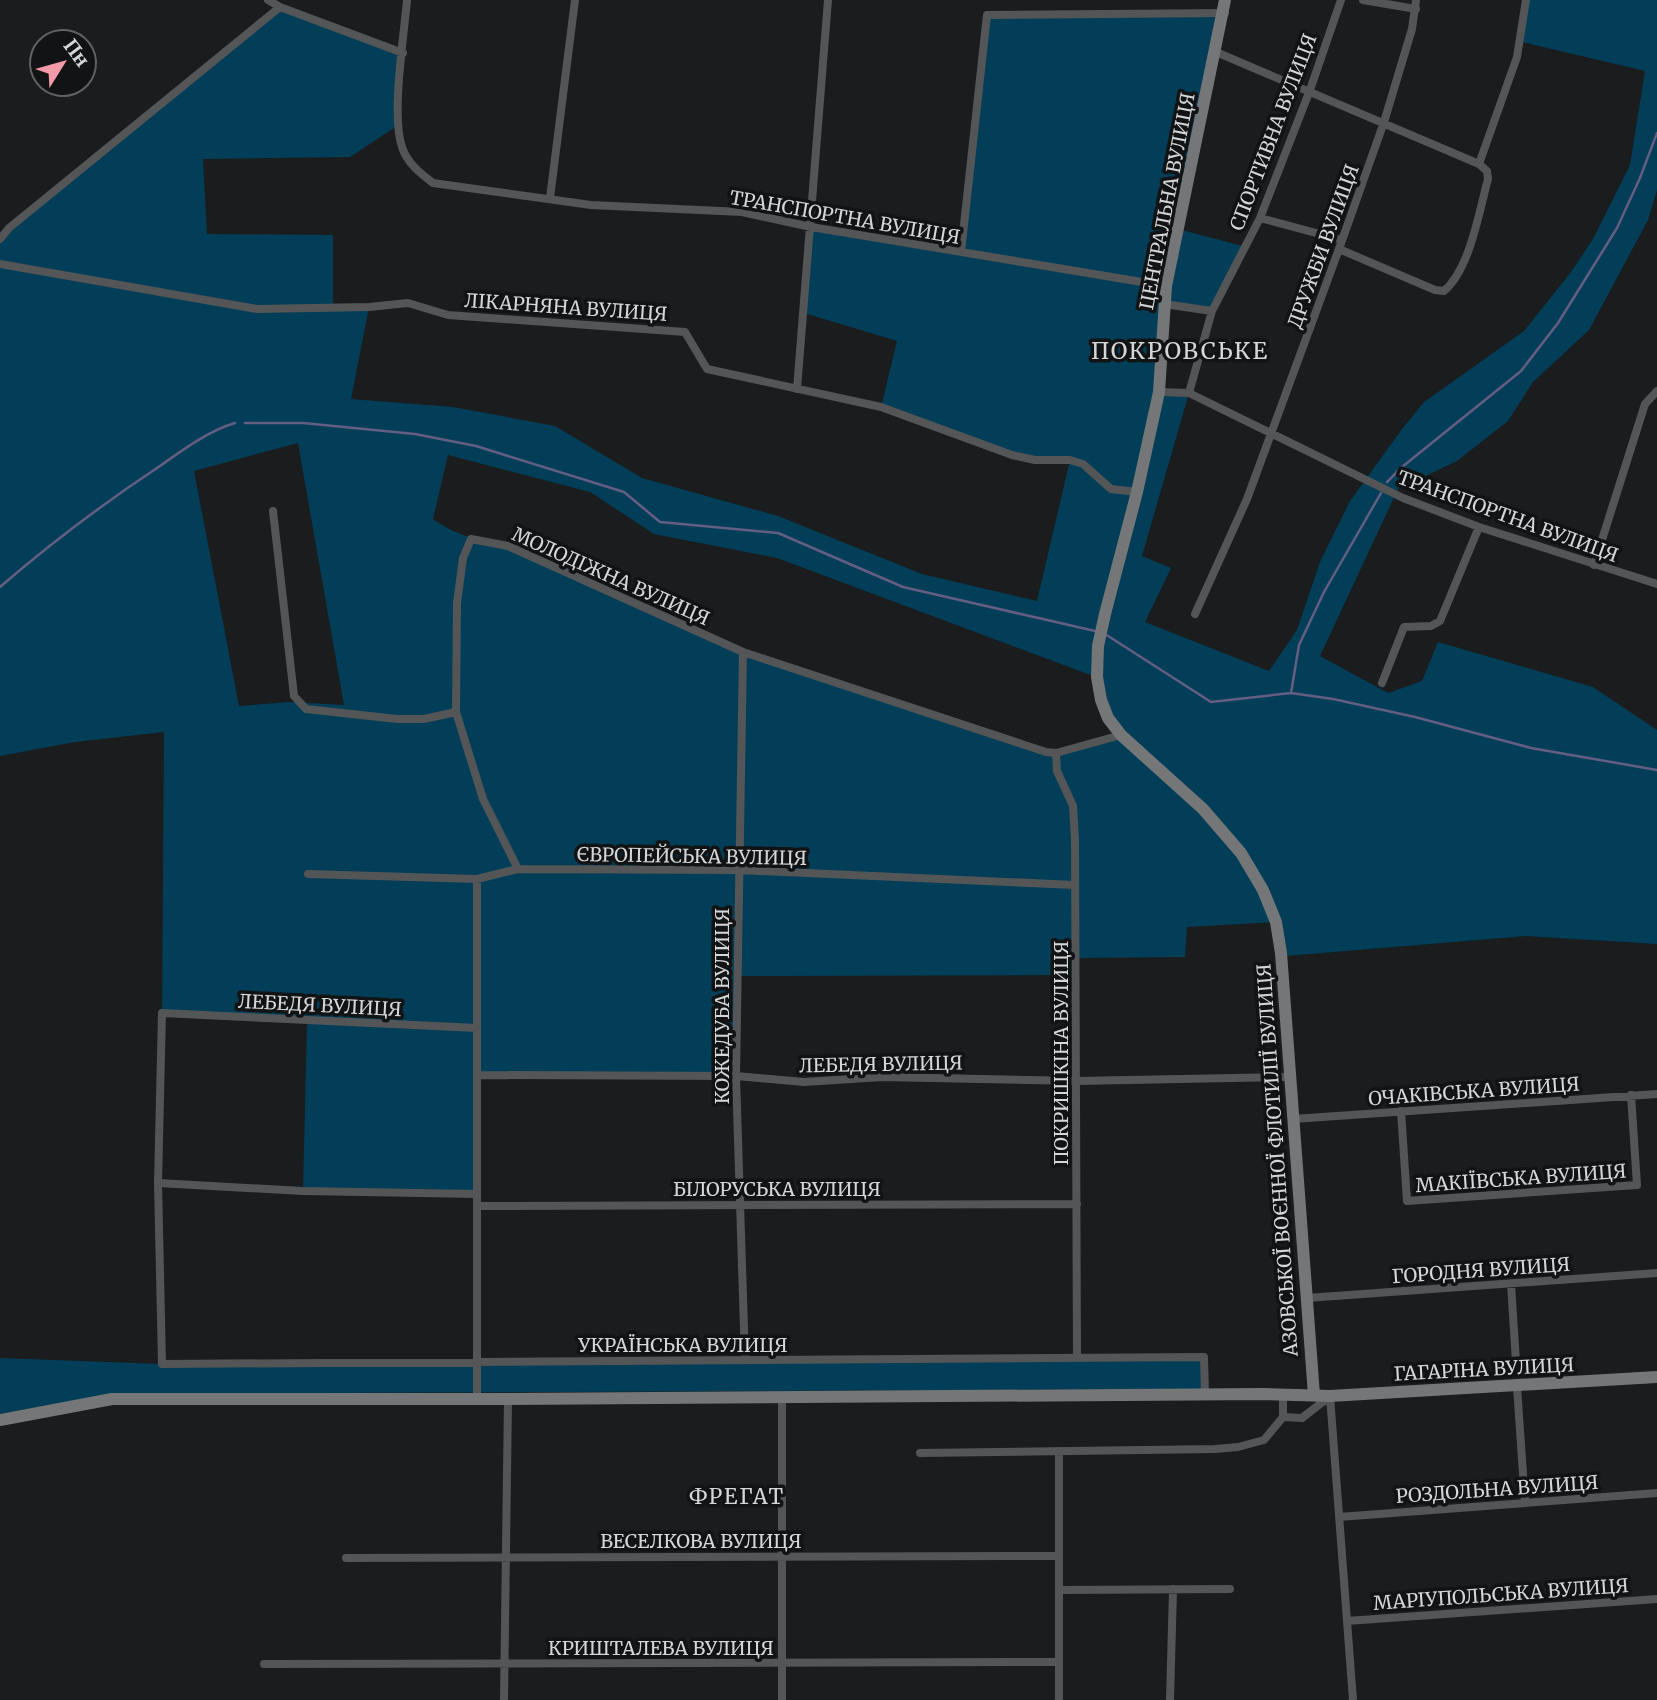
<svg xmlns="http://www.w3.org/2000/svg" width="1657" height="1700" font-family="Merriweather,serif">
<rect width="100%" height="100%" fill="#1a1c1d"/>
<path fill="#033e58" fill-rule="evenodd" d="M1526 0H1657V190L1648 220 1589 330 1533 382 1508 421 1457 461 1398 489 1320 656 1388 693 1422 681 1438 642 1593 687 1657 730V944L1526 936 1286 956 1276 922 1187 927 1185 957 1077 958 1076 975 737 976 736 1076 477 1075V1194L303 1191 307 1020 162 1013 164 732 75 742 0 756V239L280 7 403 53 397 126 350 157 203 159 207 234 333 235V306L369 307 351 399 453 407 555 426 642 478 778 516 922 574 1037 601 1070 460H1035L881 407 897 341 804 313 811 227 961 252 987 15 1225 13 1178 229 1246 247 1212 311 1165 304 1159 392 1189 393 1142 556 1171 568 1145 622 1269 671 1297 630 1320 562 1350 501 1402 429 1424 402 1524 331 1571 272 1593 239 1630 165 1645 71 1518 41ZM298 443 344 705 291 702 239 706 194 471ZM448 455 590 492 654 534 777 558 1096 677 1121 735 1046 752 743 652 508 546C481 541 456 536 433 519Z
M1204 1357 1205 1389 112 1394 0 1414V1358L162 1364Z"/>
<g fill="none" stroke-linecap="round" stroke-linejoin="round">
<path stroke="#635e82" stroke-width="2.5" d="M245 423H303L415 434 476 446 624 492 660 522 778 533 903 587 1095 631
M1387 482 1402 467 1521 371 1558 323 1617 228 1640 178 1657 133
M0 587C51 543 104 503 160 466 181 451 210 430 235 423
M1105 634 1211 702 1291 693 1333 699 1415 717 1531 748 1657 770
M1291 693 1299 645 1324 592 1381 493"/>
<path stroke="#545556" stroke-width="8" d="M268 0 280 7 403 53
M407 0C404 36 391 115 402 147 407 163 420 173 433 183L591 205 742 212 811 227 1166 286
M1363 0 1416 9
M1216 52 1479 164 1487 171 1488 179C1479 212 1470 269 1444 291L1435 290 1339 249
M1479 164 1517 57 1526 0
M550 198 575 0
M1260 218 1342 240
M0 239 9 228 280 7
M961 252 987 15 1225 13
M0 264 257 309 369 307 408 303 448 315 685 332 707 369 881 407 1012 455 1035 460H1070L1083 464 1111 489 1137 492
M1164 304 1212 311
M797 389 828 0
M1159 392 1189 393 1403 498 1479 527 1657 584
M1189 393 1212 311 1260 218 1310 90 1341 0
M273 511 294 696 306 709 397 719H424L456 712
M1594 565 1645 404 1657 391
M1195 614 1247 499 1339 249 1384 122 1412 29 1416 0
M743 652 736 1076 745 1360
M1382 683 1404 627 1431 626 1440 621 1479 527
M1056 753 1057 771 1073 806 1075 840 1077 1358
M518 869 483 799 456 712 457 603 463 558 471 539 508 546 743 652 1046 752 1056 753 1121 735
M308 874 477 879 518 869 738 870 1075 885
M477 879V1399
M477 1028 162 1013 158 1183 162 1364 1204 1357 1205 1394
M477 1075 736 1076 804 1082 882 1077 1076 1081 1290 1077
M1401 1111 1407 1201 1637 1185 1631 1095
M1293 1119 1657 1094
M158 1183 303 1191 477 1194
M477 1206 1077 1204
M1511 1284 1516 1362
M1307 1298 1657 1273
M1517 1387 1525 1503
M1330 1396 1353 1700
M782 1398V1700
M1283 1417 1302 1418 1329 1397
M1283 1417V1395
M1059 1451V1700
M920 1453 1215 1449 1238 1447 1264 1440 1283 1417
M1339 1517 1657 1493
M346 1558 1057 1556
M1059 1590 1230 1589
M1347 1621 1657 1599
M264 1664 1059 1662
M504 1700 508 1399
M1170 1700 1173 1589"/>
<path stroke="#747677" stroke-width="12" d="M1225 0 1166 286 1159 392 1137 492 1105 614 1098 646 1097 677 1101 700 1108 718 1121 735 1203 809 1241 853 1263 890 1276 922 1281 953 1314 1395
M0 1420 112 1399H508L1263 1394 1330 1396 1657 1377"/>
</g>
<g text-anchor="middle" stroke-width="7" stroke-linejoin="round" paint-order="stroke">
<g font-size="19" fill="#d4d6d7" stroke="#111314">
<text transform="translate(1273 132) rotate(-69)" y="7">СПОРТИВНА ВУЛИЦЯ</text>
<text transform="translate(1167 201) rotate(-79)" y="7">ЦЕНТРАЛЬНА ВУЛИЦЯ</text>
<text transform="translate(845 217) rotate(10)" y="7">ТРАНСПОРТНА ВУЛИЦЯ</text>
<text transform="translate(1323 246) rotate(-70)" y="7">ДРУЖБИ ВУЛИЦЯ</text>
<text transform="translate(566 307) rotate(4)" y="7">ЛІКАРНЯНА ВУЛИЦЯ</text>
<text transform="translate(1508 516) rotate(20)" y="7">ТРАНСПОРТНА ВУЛИЦЯ</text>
<text transform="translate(611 576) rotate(24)" y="7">МОЛОДІЖНА ВУЛИЦЯ</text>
<text transform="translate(692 856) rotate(1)" y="7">ЄВРОПЕЙСЬКА ВУЛИЦЯ</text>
<text transform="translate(320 1005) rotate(3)" y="7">ЛЕБЕДЯ ВУЛИЦЯ</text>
<text transform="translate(722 1006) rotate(-90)" y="7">КОЖЕДУБА ВУЛИЦЯ</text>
<text transform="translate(1061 1053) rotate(-90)" y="7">ПОКРИШКІНА ВУЛИЦЯ</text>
<text transform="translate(881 1064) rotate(-1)" y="7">ЛЕБЕДЯ ВУЛИЦЯ</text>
<text transform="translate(1474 1091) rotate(-4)" y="7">ОЧАКІВСЬКА ВУЛИЦЯ</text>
<text transform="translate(1277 1160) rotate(-94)" y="7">АЗОВСЬКОЇ ВОЄННОЇ ФЛОТИЛІЇ ВУЛИЦЯ</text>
<text transform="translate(1521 1178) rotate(-4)" y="7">МАКІЇВСЬКА ВУЛИЦЯ</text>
<text x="777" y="1196">БІЛОРУСЬКА ВУЛИЦЯ</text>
<text transform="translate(1481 1270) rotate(-4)" y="7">ГОРОДНЯ ВУЛИЦЯ</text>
<text x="683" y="1352">УКРАЇНСЬКА ВУЛИЦЯ</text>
<text transform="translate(1484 1369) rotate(-3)" y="7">ГАГАРІНА ВУЛИЦЯ</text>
<text transform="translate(1497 1489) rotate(-4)" y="7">РОЗДОЛЬНА ВУЛИЦЯ</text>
<text x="701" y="1548">ВЕСЕЛКОВА ВУЛИЦЯ</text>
<text transform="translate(1501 1594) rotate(-4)" y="7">МАРІУПОЛЬСЬКА ВУЛИЦЯ</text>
<text x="661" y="1655">КРИШТАЛЕВА ВУЛИЦЯ</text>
</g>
<g font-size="21" letter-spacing="2" fill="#d4d6d7" stroke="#111314">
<text x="737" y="1504">ФРЕГАТ</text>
</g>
<g font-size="23" letter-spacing="2" fill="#d4d6d7" stroke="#111314">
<text x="1180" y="359">ПОКРОВСЬКЕ</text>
</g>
</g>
<g transform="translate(63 63) rotate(53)"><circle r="33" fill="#111314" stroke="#5f6162" stroke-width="2"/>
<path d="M0-5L12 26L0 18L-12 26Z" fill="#f39aa9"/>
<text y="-10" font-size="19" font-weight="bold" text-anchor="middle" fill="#d4d6d7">Пн</text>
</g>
</svg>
